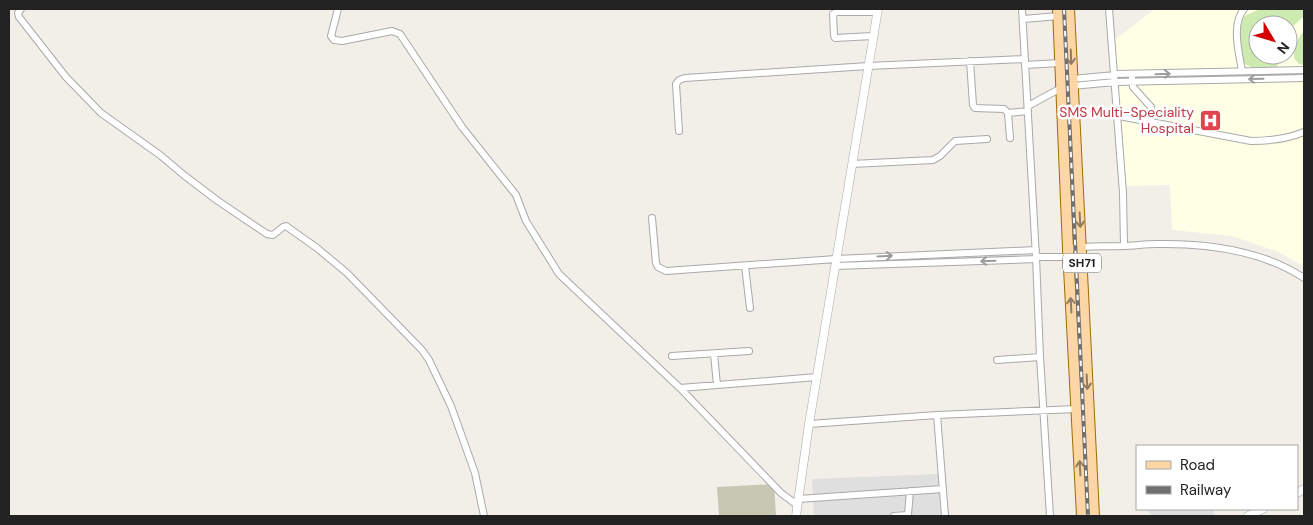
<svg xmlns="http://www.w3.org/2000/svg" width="1313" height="525" font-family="'DM Sans',sans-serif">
<rect width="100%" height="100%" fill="#f2efe9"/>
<path fill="#e0dfdf" d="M939 474 941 516H814L812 479Z
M1145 509H1214V516H1153Z"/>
<path fill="#ffffe5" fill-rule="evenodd" d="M1155 9H1304V266L1276 251 1232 236 1172 230 1170 185 1120 186 1113 41ZM1258 25H1288V55H1258Z"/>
<path fill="#c7c7b4" d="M774 484 776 516H719L717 487Z"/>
<path fill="#cdebb0" d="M1266 9H1304V16L1288 31V25H1258V55H1281V57L1277 67C1265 68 1252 71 1243 62L1240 38 1237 29 1240 18 1258 10Z
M1304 31V65L1299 64 1294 58C1294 47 1297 39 1304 31Z"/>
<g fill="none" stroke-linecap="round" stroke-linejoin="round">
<defs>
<path id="minor" d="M21 9 18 13 19 17 66 77 101 113 160 155 185 176 218 201 267 234 273 235 283 227 286 226 317 248 347 273 422 350 429 360 451 406 475 473 484 516
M338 9 331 36 334 40 342 41 392 31 400 34 462 127 516 195 526 221 559 274 680 388 781 493 797 505
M1022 9 1036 257 1040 357 1050 516
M1109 9 1123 193 1124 246
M1023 19 1059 16
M873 36 835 38 834 35 833 14 837 12H877
M970 61 973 105 975 108 1004 109 1008 113 1028 111
M1025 65 1060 63
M1242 71C1239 53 1231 24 1244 9
M1115 74 1304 70
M1072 79 1115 75
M1072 86 1115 82 1304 78
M1028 106 1061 88
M1008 113 1010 138
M1124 117 1151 122V107L1133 87 1132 78
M1151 122 1251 141C1269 141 1287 139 1304 132
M679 131 676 84 679 80 685 78 868 66 1025 59
M852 164 933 160 940 156 955 141 987 139
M652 218 656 263 658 267 666 271 836 259 1036 250
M1068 249C1086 245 1104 247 1122 246 1133 246 1145 244 1156 244 1207 243 1261 250 1304 278
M1036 257H1069
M745 266 750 308
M835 266 1036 259
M714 354 717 385
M672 356 749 351
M997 360 1040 357
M680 388 817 377
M937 415 945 516
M809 424 937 415 1077 409
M798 499 943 489
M894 516 908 515 910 491"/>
<path id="tertiary" d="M1297 493 1304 489
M796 516 809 424 878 9
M1248 516 1263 509"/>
<path id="primary" d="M1058 9 1068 249 1082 516
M1069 9 1094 516"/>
</defs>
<use href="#minor" stroke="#a9a9a9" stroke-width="8"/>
<use href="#tertiary" stroke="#a9a9a9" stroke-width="9"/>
<use href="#primary" stroke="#a06b00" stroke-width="12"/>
<use href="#minor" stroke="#fff" stroke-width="6"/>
<use href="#tertiary" stroke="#fff" stroke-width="8"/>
<use href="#primary" stroke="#fcd6a4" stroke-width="10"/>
<defs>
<path id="rail" d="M1064 9 1088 516"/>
</defs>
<use href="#rail" stroke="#707070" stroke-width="4"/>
<use href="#rail" stroke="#fff" stroke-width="2" stroke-dasharray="5.5" stroke-linecap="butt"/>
</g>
<defs><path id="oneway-shaft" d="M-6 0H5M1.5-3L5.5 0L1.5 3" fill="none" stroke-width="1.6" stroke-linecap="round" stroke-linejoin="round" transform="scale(1.25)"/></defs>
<g stroke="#8f7c63">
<use href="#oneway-shaft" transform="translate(1071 57) rotate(88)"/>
<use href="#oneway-shaft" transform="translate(1080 220) rotate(87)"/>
<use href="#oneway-shaft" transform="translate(1071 305) rotate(-93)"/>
<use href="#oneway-shaft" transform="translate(1087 382) rotate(87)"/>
<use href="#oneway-shaft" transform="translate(1080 468) rotate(-93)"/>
</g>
<g stroke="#9c9c9c">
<use href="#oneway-shaft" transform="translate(1163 74) rotate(-2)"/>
<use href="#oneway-shaft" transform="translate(1256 79) rotate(179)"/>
<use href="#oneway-shaft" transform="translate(885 256) rotate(-3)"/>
<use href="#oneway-shaft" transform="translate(988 261) rotate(178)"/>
</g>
<defs>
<symbol id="hospital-square" viewBox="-11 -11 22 22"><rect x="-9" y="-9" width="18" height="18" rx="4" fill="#e0444e" stroke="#fff"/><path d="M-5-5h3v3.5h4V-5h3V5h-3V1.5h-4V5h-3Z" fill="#fff"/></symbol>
</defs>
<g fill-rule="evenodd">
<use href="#hospital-square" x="1198" y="108" width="25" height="25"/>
</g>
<g text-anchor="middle" stroke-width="5" stroke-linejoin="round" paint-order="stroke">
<rect fill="#fff" stroke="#646464" stroke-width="1" x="1063" y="253.5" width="38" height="19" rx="4"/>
<g font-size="12" font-weight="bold" fill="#222">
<text x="1082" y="267">SH71</text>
</g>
<g font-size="14" fill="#be3a42" stroke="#fff" text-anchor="end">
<text x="1194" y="117">SMS Multi-Speciality<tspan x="1194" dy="16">Hospital</tspan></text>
</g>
</g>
<rect width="1313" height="525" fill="none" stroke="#222222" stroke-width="20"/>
<rect x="1136" y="445" width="162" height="65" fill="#ffffff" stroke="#a7a7a7"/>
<rect x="1146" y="461" width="25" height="8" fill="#fcd6a4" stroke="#a7a7a7"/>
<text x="1180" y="470" font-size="15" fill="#222222">Road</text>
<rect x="1146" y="486" width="25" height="8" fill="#707070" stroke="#a7a7a7"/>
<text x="1180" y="495" font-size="15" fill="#222222">Railway</text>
<g transform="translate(1273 40) rotate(128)"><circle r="24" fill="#ffffff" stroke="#a7a7a7"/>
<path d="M0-4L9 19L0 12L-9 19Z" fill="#d40000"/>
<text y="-8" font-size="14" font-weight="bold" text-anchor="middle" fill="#222222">N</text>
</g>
</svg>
